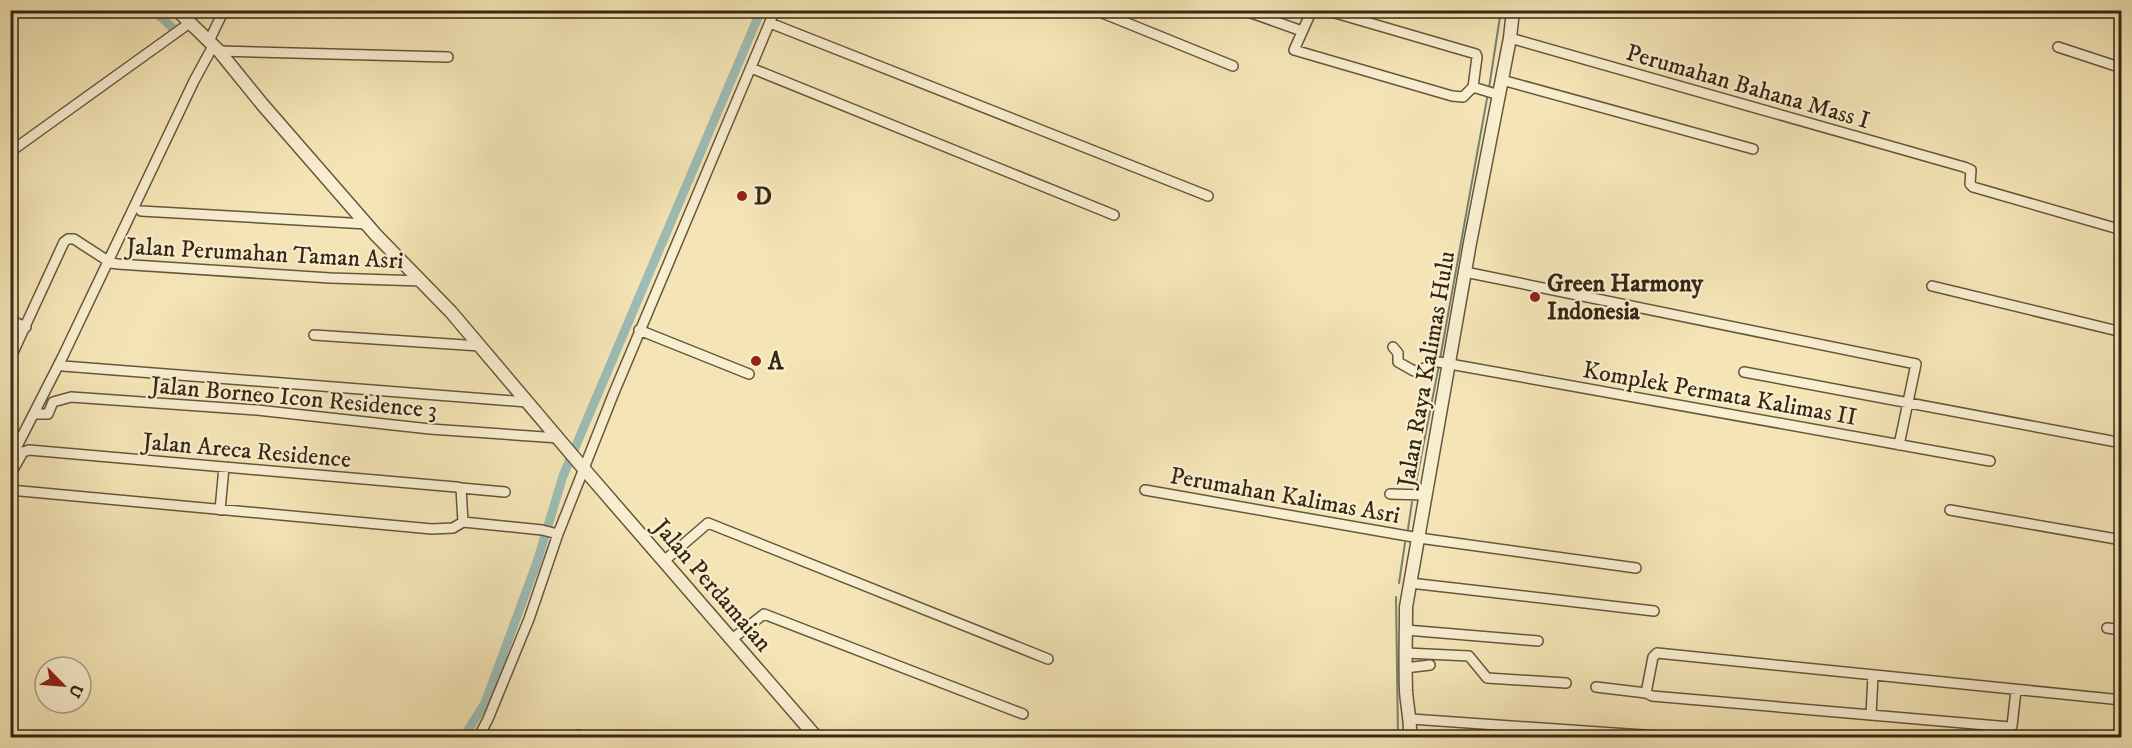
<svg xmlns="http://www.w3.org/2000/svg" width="2132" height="748" font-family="'IM FELL DW Pica',serif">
<rect width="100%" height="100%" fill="#f5e5b6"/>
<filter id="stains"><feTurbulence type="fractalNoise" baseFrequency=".00333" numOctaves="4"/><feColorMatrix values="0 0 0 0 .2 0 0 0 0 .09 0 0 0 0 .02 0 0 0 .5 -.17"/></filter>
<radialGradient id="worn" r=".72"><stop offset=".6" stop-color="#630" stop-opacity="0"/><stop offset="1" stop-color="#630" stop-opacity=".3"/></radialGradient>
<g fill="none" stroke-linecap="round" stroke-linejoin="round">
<path stroke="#748174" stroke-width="2" d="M1489 88 1501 10
M1440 359 1488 93
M1415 488 1439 365
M1408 529 1412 502
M1399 583 1405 543
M1396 597 1398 738"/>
<path stroke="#9dbdb5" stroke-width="9" d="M153 10 176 31
M463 738 485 703 537 562 563 476 761 10"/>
<defs>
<path id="minor" d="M1095 10 1233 66
M1243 10 1302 31
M1312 10 1294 50 1452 96 1463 97 1473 87 1499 95
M1325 10 1476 54 1477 57 1473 87
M2111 10 2122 14
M770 23 1208 196
M1510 38 1964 167 1971 170 1970 184 1973 187 2122 230
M209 41 224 10
M2058 47 2122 68
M219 51 448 57
M751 68 1114 215
M1502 80 1753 149
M10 152 191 22
M141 211 367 224
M1465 272 1916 364 1899 445
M1932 286 2122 332
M10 320 26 327
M639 330 749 374
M314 335 480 346
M1393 347 1398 353V362L1414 371 1428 367 1433 361 1990 461
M10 359 64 242 68 239H74L111 263 118 264 330 278 421 281
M63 366 527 402
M1744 372 2122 443
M34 414H48L53 402 71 397 257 410 430 429 559 438
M10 460 63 356 194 81 213 46
M10 475 23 452 29 450 456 487 461 488 463 522
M461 488 505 492
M10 490 432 529 453 528 463 522 473 523 542 530 558 534
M1145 490 1419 538 1636 568
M1390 494 1425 495
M220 510 224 467
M1950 510 2122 540
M664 561 708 523 1048 659
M1410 583 1654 611
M2107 628 2122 630
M1406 630 1538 641
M732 639 764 614 1023 714
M1406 653 1469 656 1487 678 1566 683
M1405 668 1430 665
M1596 687 1646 693
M2016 690 2012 726 2010 727 1652 696 1646 693 1653 657 1657 653 2122 700
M1871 715 1873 676
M1411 719 1686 738
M579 735 585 738
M478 738 488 719 529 619 558 534 613 395 775 10"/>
<path id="tertiary" d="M177 10 219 51 262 104 376 235 451 312 584 469 817 738
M1410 738C1411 721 1407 707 1406 691 1405 663 1406 635 1406 607L1470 243 1510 38 1513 10"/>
</defs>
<use href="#minor" stroke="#66563c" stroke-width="12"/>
<use href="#tertiary" stroke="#66563c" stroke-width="15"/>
<use href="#minor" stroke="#f8eed0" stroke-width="9"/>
<use href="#tertiary" stroke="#f8eed0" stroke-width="12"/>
</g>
<g fill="#8f2418" stroke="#f8eed0" stroke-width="2">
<circle cx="742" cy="196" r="6"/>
<circle cx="1535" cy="297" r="6"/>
<circle cx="756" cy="361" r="6"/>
</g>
<g text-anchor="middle" stroke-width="4.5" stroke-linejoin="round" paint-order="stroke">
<g font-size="24" fill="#362713" stroke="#f8eed0">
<text transform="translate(1748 86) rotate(16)" y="8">Perumahan Bahana Mass I</text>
<text transform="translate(265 253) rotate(3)" y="8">Jalan Perumahan Taman Asri</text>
<text transform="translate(1426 369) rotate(-80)" y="8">Jalan Raya Kalimas Hulu</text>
<text transform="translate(1720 393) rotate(10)" y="8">Komplek Permata Kalimas II</text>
<text transform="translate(294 397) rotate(5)" y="8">Jalan Borneo Icon Residence 3</text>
<text transform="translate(247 450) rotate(5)" y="8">Jalan Areca Residence</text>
<text transform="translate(1285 495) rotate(10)" y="8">Perumahan Kalimas Asri</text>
<text transform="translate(713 585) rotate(49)" y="8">Jalan Perdamaian</text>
</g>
<g font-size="24" font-weight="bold" fill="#362713" stroke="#f8eed0" text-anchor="start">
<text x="754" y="204">D</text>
<text x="1547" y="291">Green Harmony<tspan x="1547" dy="28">Indonesia</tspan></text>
<text x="768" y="369">A</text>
</g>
</g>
<rect width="2132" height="748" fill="none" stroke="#f5e5b6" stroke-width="36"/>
<rect x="12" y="12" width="2108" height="724" fill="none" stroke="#362713" stroke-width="3"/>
<rect x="18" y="18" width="2096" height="712" fill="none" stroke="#362713" stroke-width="1.5"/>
<g transform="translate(63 685) rotate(115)"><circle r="28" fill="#f8eed0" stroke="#aa9e84" stroke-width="1.5"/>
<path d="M0-4.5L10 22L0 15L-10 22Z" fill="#8f2418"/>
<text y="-9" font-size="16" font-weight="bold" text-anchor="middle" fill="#362713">U</text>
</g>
<rect width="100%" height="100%" filter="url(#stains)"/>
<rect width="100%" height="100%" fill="url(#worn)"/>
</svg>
